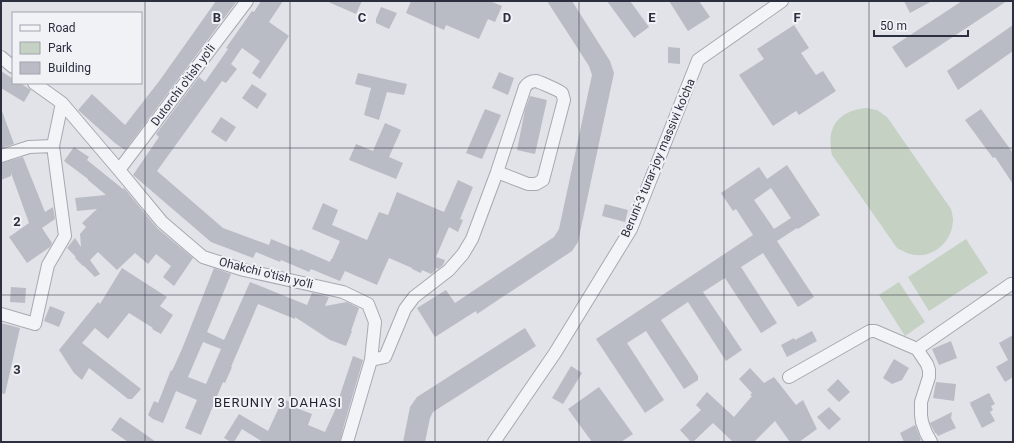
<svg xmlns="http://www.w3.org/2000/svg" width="1014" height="443" font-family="Roboto,sans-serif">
<rect width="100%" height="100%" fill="#e1e3e8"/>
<path fill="#c5d2c3" d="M866 108 877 110 887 117 951 209C952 213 953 217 953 221 952 240 936 257 916 255 909 255 903 251 897 248L832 155C826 127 838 111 866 108Z
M966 239 988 273 929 311 908 277Z
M899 282 925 322 905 336 879 295Z"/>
<path fill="#b9bcc5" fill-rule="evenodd" d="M216 1H237L125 150 115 143 78 110 92 94 125 125 160 80Z
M261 1H283L269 22 289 36 260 79 252 73 260 61 242 48 231 64 237 69 226 83 222 81 157 171 223 228 269 245 271 239 300 251V249L330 262 331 259H332L340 241 312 229 323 203 338 210 332 225 367 240 379 212 388 215 397 192 444 212 458 180 473 187 460 219 463 220 458 232 449 227 436 257 445 260 443 265 438 269 436 268 434 272 431 274 422 270 421 273 412 269V268L389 258 377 285 345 271 340 281 311 269 309 272 281 260 280 262 256 252 253 258 211 242 133 175 159 137 156 134 199 77 205 82 228 49 226 48 252 11 254 12Z
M326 1H362L356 14Z
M411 1H490L502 6 495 22 488 19 479 39 446 25 444 30 406 13Z
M547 1H572L610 61 614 73 578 242 572 251 477 314 476 311 435 337 417 308 446 290 455 303 554 237 559 229 592 75 589 66Z
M607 1H630L649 27 634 38Z
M669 1H699L710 17 688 31Z
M904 1H932L910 13Z
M962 1H1007L906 68 892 47Z
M381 7 397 13 389 29 376 23V19Z
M794 25 809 48 801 53 816 75 823 71 836 91 799 115 796 111 773 126 739 75 764 59 757 49Z
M1013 25V51L958 90 947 71Z
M668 47 680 48V64L668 63Z
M1 71 13 79V83H20L31 90 24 102 1 88Z
M499 72 514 78 508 95 492 88Z
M358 73 407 84 404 95 387 92 379 120 364 115 371 88 355 84Z
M252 84 267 94 257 109 242 98Z
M530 96 547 100 535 154 517 150 525 110Z
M485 109 501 115 482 159 466 153Z
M981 109 1013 153V184L995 157 993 158 965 120Z
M1 111H2L14 144 1 148Z
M221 117 236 127 226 142 211 132Z
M385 123 401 130 389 157 403 163 396 179 349 160 356 144 373 151Z
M74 147 89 157 87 160 123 189 124 188 157 228 193 258 174 286 163 277 171 266 156 254 148 264 135 253 117 270 98 252 90 260 100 274 95 277 84 266H83L75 258 76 257 67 248 75 238 81 247 80 234 86 227 82 223 97 209 77 211 75 198 106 195 88 180V179L64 161Z
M23 157 45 212 53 207 55 219 42 228 52 243 50 247 27 263 9 237 29 223 11 173V176L1 180V163Z
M787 165 820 215 798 229 797 228 777 241 814 297 798 307 763 253 741 267 777 323 761 333 725 278 703 292 742 350 726 361 688 302 661 320 698 376V380L684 389 646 331 627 343 664 400 645 413 596 339 753 235 736 209 733 211 721 193 759 167 767 179ZM771 188 791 218 774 229 754 200Z
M605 204 628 210 625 222 602 216Z
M122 268 167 297 160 306 173 315 161 334 152 329 153 328 129 313 108 339 95 328 82 343 141 389 132 399H128L89 368 82 380 74 373 59 350 98 302 100 304Z
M214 268 231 274 207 332 224 340 250 282 307 305 312 293 329 297 325 306 347 302 359 308 351 331H352L346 346 330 340 295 317V319L258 304 231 367H232L225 383 223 382 201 435 185 428 197 400 176 391 163 423 153 419 148 415 154 401 158 403 171 370 172 371 182 349ZM203 342 221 349 206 384 188 377Z
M11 287 26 288 25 303 10 302Z
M50 306 65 312 59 327 44 321Z
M1 323 20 328 5 394 1 393Z
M525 328 536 346 433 412 430 418 425 442H403L410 407 417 397Z
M812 331 817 341 787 357 781 345 794 338 795 340Z
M1013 335V377L1005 382 996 367 1008 360 999 343Z
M951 341 957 358 939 365 932 349Z
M353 356 363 360 344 425 340 442H263L242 429 234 442H231L224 438 239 414 268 431 283 399 295 404 294 407 312 414 308 425 325 432 335 410Z
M894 359 909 368 902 380 892 384 883 378Z
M571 366 582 373 563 404 552 398Z
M750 368 764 383 774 377 796 405 803 400 817 429 799 442H790L775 421 754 442H733L713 423 693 442H691L680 430 700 411 701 410 696 405 707 392 734 417 752 396 750 395 752 393 739 379Z
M838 379 850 392 839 402 827 390Z
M936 382 956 384 954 401 933 398Z
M599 387 633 434 621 442H592L568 409Z
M989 393 995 404 991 406 993 410 990 412 995 421 982 428 970 404 971 403H969Z
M829 407 841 419 829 430 817 417Z
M952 412 951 418 956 428 938 436 936 433H935L930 423Z
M120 417 142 432 156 442H128L111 430Z
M915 425 921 440 917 442H904L900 433Z"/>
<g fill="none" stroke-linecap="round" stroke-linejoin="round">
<defs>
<path id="minor" d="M1 57 13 67
M34 83 62 103 119 170 162 222 203 257 244 270 343 292 368 304 375 322 371 360
M1 156 29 147 53 146
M119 170 247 1
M1 314 35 324 48 265 65 236 53 146 62 103
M917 349 1011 284
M789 377 870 331H875L917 349 927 364 929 370V377L921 402V415L922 422 926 433 931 442
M347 442 371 360 385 357 405 309 414 297 449 270 463 254 472 239 497 172 525 87C527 84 531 81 536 81 539 82 559 90 562 93L564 100 543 180 536 184H528L497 172
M494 442 555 353 631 229 698 60 782 1"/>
</defs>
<use href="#minor" stroke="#a7a9b2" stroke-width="14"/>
<use href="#minor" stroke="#f3f4f7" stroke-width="12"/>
</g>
<path fill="none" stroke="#2b2f3f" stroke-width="1" stroke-opacity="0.55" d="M145 1V442M290 1V442M435 1V442M579 1V442M724 1V442M869 1V442M1 148H1013M1 295H1013"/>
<g text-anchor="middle" stroke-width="4" stroke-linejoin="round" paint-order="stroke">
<g font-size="12" fill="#2b2f3f" stroke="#f0f2f6">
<text transform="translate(183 85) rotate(-53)" y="4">Dutorchi o'tish yo'li</text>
<text transform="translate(658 158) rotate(-67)" y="4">Beruni-3 turar-joy massivi ko'cha</text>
<text transform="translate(266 273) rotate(14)" y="4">Ohakchi o'tish yo'li</text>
</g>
<g font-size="13" letter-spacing="1" fill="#1d2130" stroke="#f0f2f6">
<text x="278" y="407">BERUNIY 3 DAHASI</text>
</g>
</g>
<g font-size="13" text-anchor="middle" font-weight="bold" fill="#2b2f3f" stroke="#f0f2f6" stroke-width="4" stroke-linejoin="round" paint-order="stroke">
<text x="217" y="22">B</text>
<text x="362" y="22">C</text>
<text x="507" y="22">D</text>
<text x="652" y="22">E</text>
<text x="797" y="22">F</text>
<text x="17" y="226">2</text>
<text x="17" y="374">3</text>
</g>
<rect width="1014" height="443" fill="none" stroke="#2b2f3f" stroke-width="4"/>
<rect x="12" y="12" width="130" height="72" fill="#f0f2f6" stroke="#a1a4ad"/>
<rect x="20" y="25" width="20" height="6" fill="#f3f4f7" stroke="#a1a4ad"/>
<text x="48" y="32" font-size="12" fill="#2b2f3f">Road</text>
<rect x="20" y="42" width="20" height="12" fill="#c5d2c3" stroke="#a1a4ad"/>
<text x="48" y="52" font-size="12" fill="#2b2f3f">Park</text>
<rect x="20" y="62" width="20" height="12" fill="#b9bcc5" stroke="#a1a4ad"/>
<text x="48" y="72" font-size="12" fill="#2b2f3f">Building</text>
<path d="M874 30v6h94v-6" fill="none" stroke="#2b2f3f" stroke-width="2"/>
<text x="880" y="30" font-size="12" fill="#2b2f3f" stroke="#f0f2f6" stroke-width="3" paint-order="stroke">50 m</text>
</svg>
